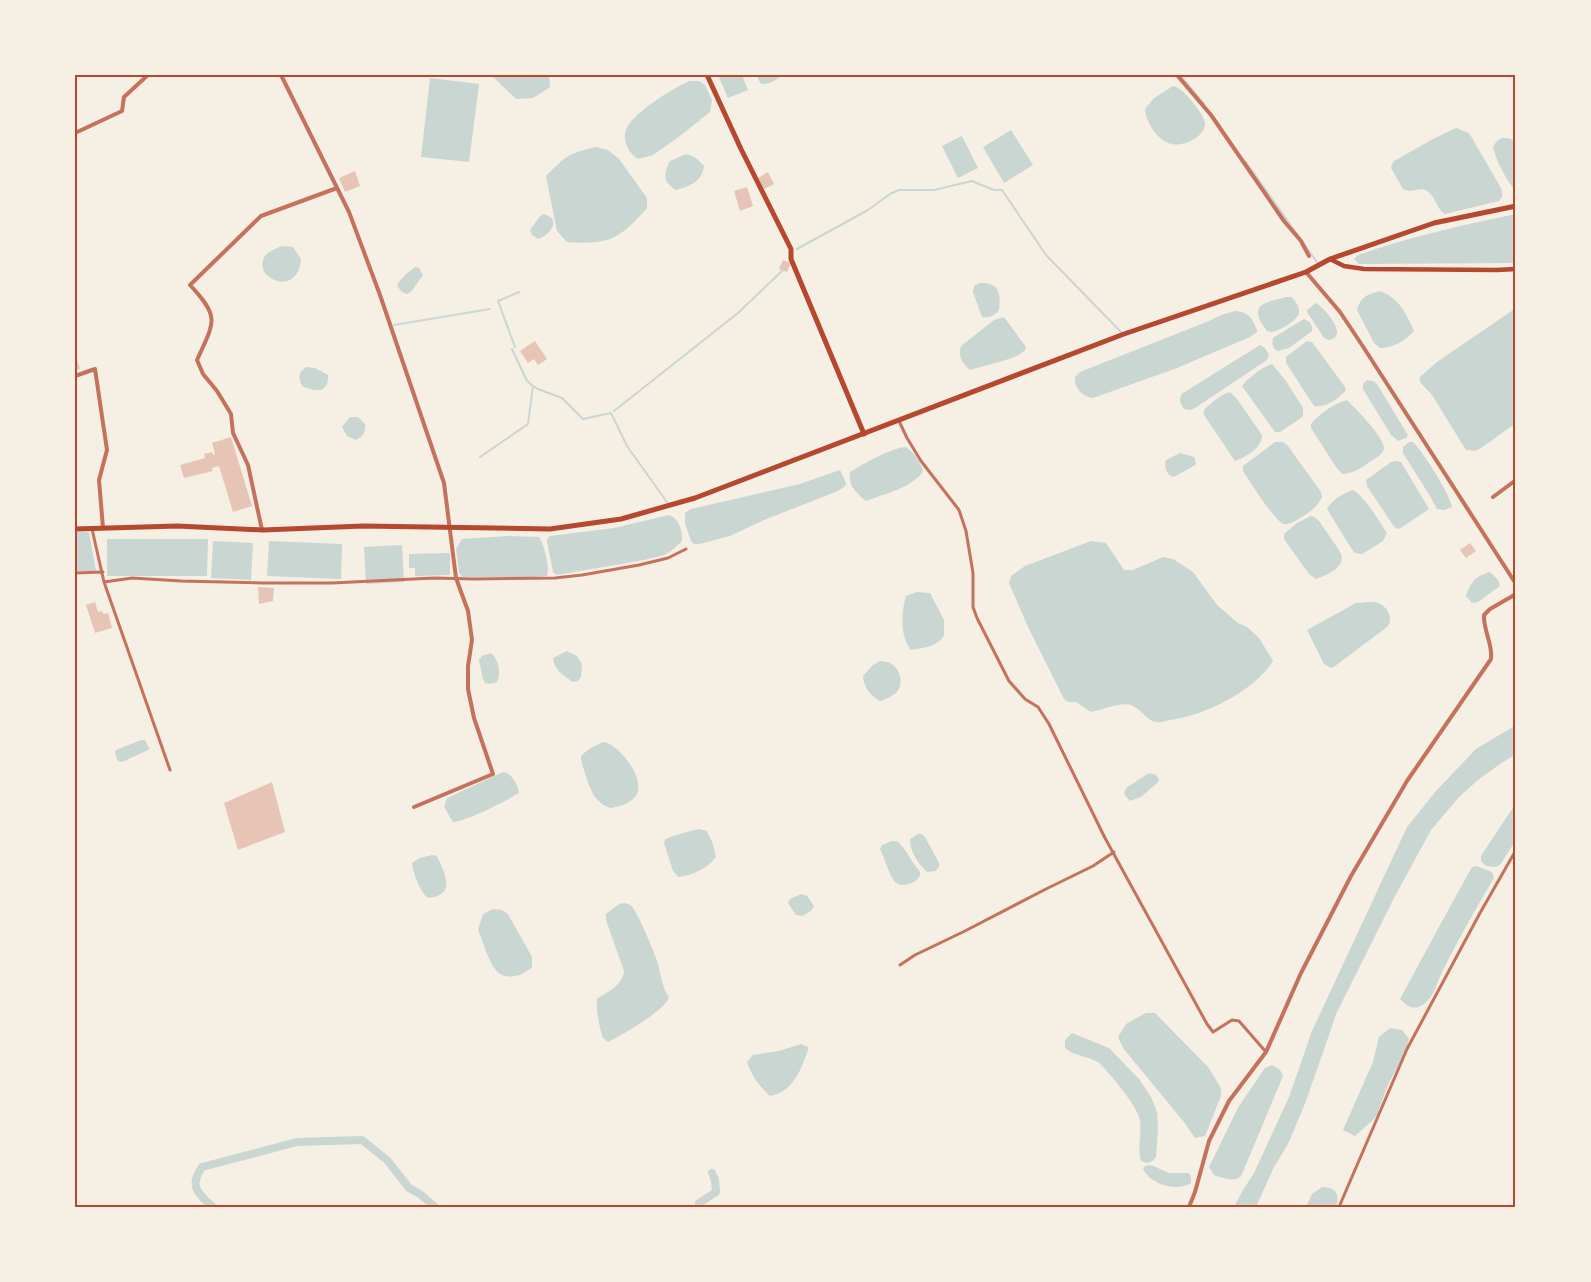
<svg xmlns="http://www.w3.org/2000/svg" width="1591" height="1282" font-family="Quicksand,sans-serif">
<rect width="100%" height="100%" fill="#f6efe4"/>
<path fill="#c9d6d2" d="M491 75H549L550 87 533 98 516 99Z
M718 75H742L748 90 728 98Z
M756 75H782C776 81 770 84 761 84Z
M430 78 479 84 469 162 421 157Z
M689 81H699L705 85 712 100 710 112 676 139 653 155 638 159C632 155 629 151 626 144 625 140 624 135 626 130 632 113 672 89 689 81Z
M1173 86C1182 88 1188 97 1194 104 1198 109 1204 116 1205 124 1205 137 1183 147 1172 144 1158 142 1146 122 1145 109L1154 98Z
M1456 128 1469 133 1501 188C1503 194 1503 197 1499 201L1445 214C1436 209 1436 196 1427 191 1419 186 1413 194 1403 189L1391 168 1392 164 1394 161 1433 139Z
M1011 130 1033 165 1004 183 983 147Z
M962 136 978 168 958 178 942 146Z
M1502 138C1508 138 1513 138 1516 144V190C1508 185 1494 156 1493 146L1498 140Z
M596 147 608 150 619 159 647 198V208C620 239 609 245 567 242L557 231 546 176C566 156 569 153 596 147Z
M686 154C694 156 699 160 704 166 702 182 690 186 676 190 663 182 663 174 670 161Z
M544 214C562 219 551 235 538 239L532 235 530 230 540 216Z
M1516 214V263L1359 264 1354 259 1358 255C1409 237 1463 225 1516 214Z
M281 246 293 247 301 259C298 299 251 278 265 256 268 251 276 249 281 246Z
M415 267 419 268 423 275 411 292 407 294 402 292 397 286 398 283 405 275Z
M980 283C999 282 1001 294 999 310 994 316 990 318 982 317L973 292 974 286Z
M1380 291C1399 298 1406 313 1414 331 1405 341 1393 348 1380 348L1374 343 1357 310C1361 296 1367 295 1380 291Z
M1286 297H1291C1295 300 1300 307 1299 313 1298 320 1278 332 1271 332 1270 332 1268 331 1267 331 1247 305 1263 303 1286 297Z
M1316 303C1323 307 1338 324 1337 333 1336 337 1334 338 1330 340L1324 338 1307 312V310Z
M1516 308V423L1481 448 1475 451 1466 450 1432 395 1420 382V377L1437 362Z
M1235 311C1249 312 1252 318 1257 330V332L1250 337 1177 368 1093 398C1082 397 1074 388 1075 377L1080 372 1209 321 1221 315Z
M1004 317 1026 347 1025 350 1019 355 1009 359 970 370C963 364 957 355 961 346L994 320Z
M1304 319C1310 322 1313 324 1312 331L1289 348 1278 351C1272 348 1272 344 1273 338Z
M1307 341 1312 342 1345 387 1346 390C1338 399 1326 408 1314 406L1286 363V357Z
M1260 345 1265 348 1269 355 1267 360 1195 408 1190 410 1184 409C1180 403 1178 398 1183 393Z
M1272 364 1286 381 1303 408V416L1301 418 1280 432H1275L1272 428 1242 386C1249 377 1261 368 1272 364Z
M307 367 315 368 328 375C329 394 315 392 302 386 298 378 298 371 307 367Z
M1367 380 1373 381 1377 384 1406 432 1408 435 1406 438 1398 441 1391 435 1363 389V384Z
M1230 392 1237 399 1262 435C1262 448 1246 457 1235 461L1204 415V410C1211 403 1220 395 1230 392Z
M1347 400C1355 408 1384 437 1384 448 1383 454 1376 458 1371 461 1361 468 1355 473 1342 474L1336 467 1311 428V424C1320 413 1333 404 1347 400Z
M350 417H358L365 424C366 432 363 437 356 440L347 436 342 427Z
M1275 442H1283L1288 446 1321 492 1322 497C1318 506 1310 512 1302 517 1297 520 1289 525 1284 524 1275 522 1249 480 1243 471V466Z
M1409 442H1413C1423 452 1450 494 1452 507L1444 510 1437 509 1430 496 1403 453V447Z
M906 447C913 451 922 464 923 472 909 489 886 493 866 501 856 492 848 486 850 472 864 464 890 448 906 447Z
M1180 453 1194 457 1196 463 1195 465 1174 477 1171 476C1166 473 1164 466 1166 460Z
M1396 461 1401 462 1429 509 1399 529 1396 528 1393 525 1367 486 1366 480 1391 462Z
M840 470 846 483 845 486 838 491 764 520 730 536 699 544H694L691 541 685 523V513L691 509 800 484Z
M1353 490C1365 497 1379 521 1387 533L1383 541 1362 554 1355 553 1351 548 1327 509C1332 500 1343 493 1353 490Z
M669 515C680 519 682 530 682 541L671 551 664 555 644 560 557 575 553 572 547 541V539L550 536 614 528Z
M1311 516 1314 517 1319 521C1324 529 1338 547 1341 554 1346 567 1326 576 1316 579L1309 574 1284 539V534L1297 523Z
M75 532H89L96 571H75Z
M508 536 539 537C544 544 550 567 547 576L531 577H462L459 572 456 549 462 539Z
M107 539H208L207 576H107Z
M213 541 253 543 251 580 211 578Z
M269 541 342 544 341 579 267 576Z
M1091 541 1106 543 1124 570H1133L1163 557 1173 559 1193 572 1217 605 1238 623 1247 627 1259 638 1273 661C1254 691 1206 715 1171 720 1167 720 1162 723 1158 722 1147 722 1142 709 1131 705 1119 702 1103 710 1091 712L1076 702H1068L1064 699 1028 627 1009 583 1011 576 1025 566Z
M402 545 404 582 366 584 364 547Z
M450 553V575L415 576V568H409V554Z
M1490 572 1498 580 1500 586 1478 602 1472 603 1466 596C1470 583 1475 576 1490 572Z
M917 592 930 593 944 620V636C936 647 923 648 911 650 900 636 901 613 906 596Z
M1368 602C1369 602 1377 602 1378 603 1388 607 1394 619 1387 627L1335 666 1331 668 1324 664 1307 630 1356 603Z
M567 651 577 656 582 664 581 677 578 681 573 682C563 675 554 670 553 658Z
M491 653C499 659 501 674 497 682L490 684 485 683 483 679 479 660 482 656Z
M880 661C881 661 889 662 890 663 900 668 904 683 897 692 892 697 886 699 880 701 870 696 864 687 863 676L873 665Z
M1516 725V754L1500 764 1478 780 1459 797 1431 830 1394 898 1337 1012 1306 1101 1289 1142 1273 1169 1256 1207H1234L1243 1190 1254 1173 1289 1097 1312 1031 1407 827 1436 791 1476 749Z
M141 740H145L149 748 148 750 122 762 118 761 115 754 116 750Z
M604 742C620 746 642 775 638 791 635 803 619 807 610 808 604 806 599 802 595 797 590 790 581 764 581 756 588 749 595 745 604 742Z
M503 772C512 773 518 785 519 793 506 801 467 821 453 822L444 807 447 798Z
M1149 773 1156 775 1159 779 1158 782 1141 797 1130 801 1124 794 1126 788Z
M1516 803V840L1500 865 1496 867 1486 866 1481 861V856Z
M699 829 707 831 713 844 716 857C708 868 691 876 678 877L673 871 664 843 665 839 679 834Z
M918 834H921L925 837 939 863V867L935 871 927 872C919 865 909 850 910 839Z
M892 841H897C906 849 908 855 914 864 914 865 920 871 920 872 922 882 901 890 894 881 888 872 885 859 880 849L882 845Z
M432 855 437 856C445 874 457 895 428 898 420 892 413 873 412 863L420 858Z
M1476 866 1492 872 1494 878C1476 908 1458 940 1442 972 1437 982 1434 997 1424 1004 1414 1011 1408 1007 1400 999L1440 925 1472 867Z
M801 894 807 896 814 906 811 911 802 916 796 915 788 903 790 899Z
M625 903C630 905 630 904 633 908 640 918 653 949 657 961 661 974 662 987 669 998 661 1013 624 1034 608 1042L603 1038C599 1025 596 1013 597 999 609 991 622 986 624 971L606 920V914L619 904Z
M493 909 502 910 508 914 532 957V967C523 976 504 982 495 969 489 962 482 939 478 930L483 914Z
M1146 1013H1155L1208 1067 1221 1088V1096L1205 1136 1195 1138 1184 1122 1123 1048 1118 1037 1126 1024Z
M1390 1028 1402 1030 1409 1039 1406 1050 1387 1087 1377 1115 1372 1121 1355 1136 1343 1130 1373 1062 1379 1037Z
M1072 1033 1109 1048 1139 1079 1151 1097 1157 1112 1158 1129 1156 1157 1153 1161 1147 1163 1141 1161C1137 1147 1142 1134 1140 1120 1138 1107 1109 1072 1099 1063 1090 1056 1075 1057 1065 1048V1040Z
M801 1044 808 1047V1050C801 1070 793 1092 770 1096 760 1087 751 1075 747 1062L753 1055 779 1051Z
M1272 1065 1280 1070 1283 1076 1242 1174C1236 1184 1224 1178 1214 1175L1209 1167 1239 1106 1265 1068Z
M1151 1165 1169 1173H1189L1191 1177V1183C1177 1192 1151 1185 1143 1169L1145 1166Z
M1322 1187C1336 1187 1340 1194 1336 1207H1306L1312 1194Z"/>
<g fill="none" stroke-linecap="round" stroke-linejoin="round">
<path stroke="#c9d6d2" stroke-width="2" d="M1180 75 1204 104
M1246 162 1319 265
M797 249 868 210 890 194 899 190H934L972 181 994 190H1002L1046 255 1122 333
M394 325 490 309
M515 347 498 301 519 292
M512 349 527 381 533 386
M614 411 738 313 784 269
M480 457 528 424 533 386 538 389 562 398 583 419 611 413 627 446 669 505"/>
<path stroke="#c9d6d2" stroke-width="8" d="M213 1207C197 1193 189 1186 202 1167L297 1142 362 1140 387 1160 409 1188 420 1194 435 1207
M701 1207 699 1203 716 1192 715 1180 712 1173"/>
</g>
<path fill="#e6c5b7" d="M355 171 360 186 345 192 339 178Z
M768 172 774 184 764 189 758 178Z
M747 187 753 206 740 211 734 191Z
M783 260 791 263 787 272 779 269Z
M535 341 547 359 538 365 534 359 528 363 520 351Z
M75 353 80 369 75 370Z
M231 437 252 506 233 512 219 466 212 468 213 471 184 478 180 465 205 458 204 454 212 452 213 455 215 454 212 443Z
M1470 543 1476 551 1466 558 1460 550Z
M258 587 274 588 273 601 259 604Z
M95 602 98 612 102 611 103 614 108 613 112 628 95 633 86 605Z
M272 782 285 832 238 850 224 803Z"/>
<g fill="none" stroke-linecap="round" stroke-linejoin="round">
<path stroke="#c5725c" stroke-width="3" d="M899 421 907 438 921 461 959 510 966 531 973 573V607L977 618 1009 681 1025 699 1038 707 1049 724 1105 838 1207 1024 1213 1032 1232 1020 1239 1021 1266 1052
M92 529 104 582 170 770
M75 573 103 572
M104 582 132 578 181 581 263 583H332L434 578 474 579 555 578 582 575 639 565 668 558 686 549
M900 965 915 955 965 931 1046 889 1093 866 1114 852
M1339 1207 1407 1049 1480 913 1516 850"/>
<path stroke="#c5725c" stroke-width="4" d="M281 75 349 212 380 295 444 483 456 578 468 611 472 640 468 666V689L474 718 493 774 414 807
M1177 75 1211 115 1284 221 1301 241 1309 256
M75 133 122 111 124 97 148 75
M1306 272 1340 312 1362 345 1516 584
M75 376 95 369 107 450 99 480 103 528
M1493 497 1516 480
M262 530 248 465 233 433 231 414 217 391 203 374 197 360C214 322 221 318 190 285L261 216 337 188
M1189 1207 1195 1192 1209 1141 1229 1101 1266 1052 1301 973 1351 876 1407 781 1491 659C1493 644 1483 630 1484 615L1490 609 1516 594"/>
<path stroke="#b5482f" stroke-width="4.5" d="M1330 259 1344 266 1364 269 1497 270 1516 269"/>
<path stroke="#b5482f" stroke-width="5" d="M707 75 741 149 791 249V259L864 434"/>
<path stroke="#b5482f" stroke-width="5" d="M75 529 177 526 263 530 363 526 550 529 621 519 695 498 1124 334 1306 272 1330 259 1434 223 1516 206"/>
</g>
<rect width="1591" height="1282" fill="none" stroke="#f6efe4" stroke-width="153"/>
<rect x="76" y="76" width="1438" height="1130" fill="none" stroke="#b5482f" stroke-width="2"/>
</svg>
